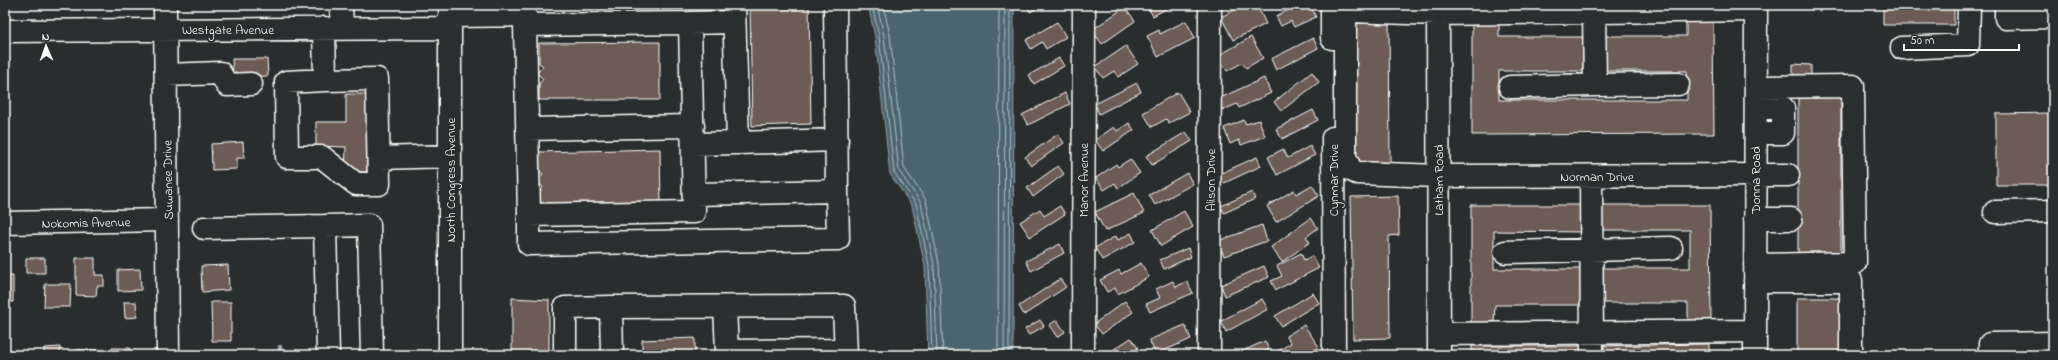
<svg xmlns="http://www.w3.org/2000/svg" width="2058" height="360" font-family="'Indie Flower',sans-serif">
<rect width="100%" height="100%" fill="#2a2d2e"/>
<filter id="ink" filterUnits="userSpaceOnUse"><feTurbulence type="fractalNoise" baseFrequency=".025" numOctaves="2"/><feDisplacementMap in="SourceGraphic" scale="8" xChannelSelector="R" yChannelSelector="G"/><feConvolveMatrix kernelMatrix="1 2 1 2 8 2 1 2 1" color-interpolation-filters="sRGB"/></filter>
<g filter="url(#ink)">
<path fill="#4b656f" stroke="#93a3a9" d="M868 5H1014L1013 355H928L925 266 912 206 890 174 875 37Z"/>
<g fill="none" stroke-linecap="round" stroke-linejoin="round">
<path stroke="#b7c1c5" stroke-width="1" d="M872 5 879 36 894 172 916 204 929 265 932 355
M877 5 884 36 899 171 921 203 934 265 937 355
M883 5 890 35 904 168 926 200 939 264 943 355
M998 355 999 5
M1004 355 1005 5
M1009 355 1010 5"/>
<path stroke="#93a3a9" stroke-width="4.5" d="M280 355V347"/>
</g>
<path fill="#6d5c55" stroke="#fff" d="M750 5H809L811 124 752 126Z
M1026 5H1043L1030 12Z
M1149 5H1173L1153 16 1147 6Z
M1244 5H1257L1266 24 1233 40 1221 17Z
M1299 5H1310L1316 17 1294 27 1291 21 1281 26 1276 16Z
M1883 5H1954V25H1883Z
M1125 7 1135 21 1102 44 1092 30Z
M1352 15H1389L1390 163H1354Z
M1686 18H1713L1714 134 1472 135V20L1499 19V37H1584V71H1499V100H1687V71H1602V36H1686Z
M1186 21 1195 38 1158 57 1147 36 1159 30 1160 34Z
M1057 22 1066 37 1046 49 1042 42 1031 49 1026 40Z
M1251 37 1263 58 1246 68 1242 63 1227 71 1218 56Z
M1313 38 1318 48 1276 70 1271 59Z
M660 42V100H539V84L543 79 537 73 543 66 539 63V43Z
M1126 46 1138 64 1118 77 1114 71 1103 78 1095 67Z
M1059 58 1064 66 1034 84 1029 75Z
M232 59H267L268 76 233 77Z
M1793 64 1811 65V82L1793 81Z
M1312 72 1319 82 1281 111 1274 102Z
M1264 78 1271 93 1239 108 1237 104 1223 110 1218 99Z
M1137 83 1141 92 1099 114 1095 104Z
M1178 92 1190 112 1169 123 1166 119 1152 127 1143 113Z
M1065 93 1070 104 1028 125 1022 115Z
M1798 93H1841V260H1798Z
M346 94H367V172H345L346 147 316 146V122H346Z
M1313 110 1318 120 1282 139 1276 129Z
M2053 113V185H1996V114Z
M1244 120 1246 124 1259 120 1265 136 1241 145 1239 140 1230 144 1224 128Z
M1129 123 1134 130 1103 151 1095 140 1114 127 1117 131Z
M1186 132 1192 141 1152 165 1146 156Z
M1058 134 1064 143 1031 166 1025 157Z
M243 142 244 158H237V169L212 170 211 144Z
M1310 146 1315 155 1277 175 1268 157 1283 149 1288 158Z
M660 149 661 206 540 209V192L543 187 537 181 543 174 539 171V152Z
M1257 157 1261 166 1222 184 1217 175Z
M1130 159 1140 173 1118 188 1115 183 1104 190 1096 178 1116 164 1118 167Z
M1058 166 1064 174 1033 197 1027 188Z
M1187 173 1193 184 1155 205 1149 195Z
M1312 185 1319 196 1276 222 1267 206 1294 190 1296 194Z
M1252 192 1255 199 1224 213 1221 206Z
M1134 193 1144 213 1105 231 1095 212Z
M1398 196 1399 235 1389 236 1390 338 1353 339 1351 197Z
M1471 205H1585V232L1494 231V269H1585V305H1495L1494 323H1471Z
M1597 205H1710L1711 321H1688V303H1598V268H1690V230H1598Z
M1060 206 1065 214 1030 237 1020 222 1040 209 1044 216Z
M1184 211 1193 227 1161 246 1152 230Z
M1311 218 1318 228 1306 237 1310 242 1282 262 1271 247Z
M1262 225 1267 241 1224 256 1218 241Z
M1131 233 1135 242 1102 260 1095 248 1116 236 1118 240Z
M1060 244 1064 253 1031 271 1026 261Z
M1188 248 1191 257 1164 269 1160 260Z
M1301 253 1304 260 1312 256 1319 268 1276 290 1271 281 1282 276 1277 266Z
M26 258H45V273H26Z
M76 258H95V275H104V286H97L96 296 76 295Z
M1141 263 1149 277 1118 294 1115 288 1107 292 1100 280 1119 270 1121 274Z
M228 265 229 290 202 292 201 266Z
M1264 266 1269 277 1225 296 1221 285Z
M140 269 141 290 118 291V270Z
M5 276H13V302H5Z
M1060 279 1066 287 1024 315 1019 306Z
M1173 281 1176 287 1187 281 1193 293 1150 312 1146 304 1160 298 1156 289Z
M45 284H71L70 307H44Z
M1313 293 1319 303 1281 326 1275 316Z
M512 298 549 300V355H512Z
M1797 298H1840V355H1797Z
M1262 299 1268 309 1226 332 1221 321Z
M1125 301 1133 312 1102 334 1094 324Z
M124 302H136L137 317 125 318Z
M211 302H231V341H212Z
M1040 320 1044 326 1029 335 1025 329Z
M1057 320 1065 332 1057 337 1049 325Z
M1185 325 1191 339 1156 354 1149 340Z
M1304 325 1319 347 1307 355H1281L1278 351 1291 343 1286 336Z
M695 338V355H642V340Z
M1131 338 1138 348 1127 355H1105Z
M1265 341 1269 350 1258 355H1234Z
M1709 344V355H1597V346Z
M1472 346H1584V355H1472Z
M60 347V355H44V348Z
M112 348H130V355H112Z
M77 350H104V355H77Z
M9 353H32V355H9Z"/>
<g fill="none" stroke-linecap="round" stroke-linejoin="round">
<defs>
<path id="minor" d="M165 5 168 355
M341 5 342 28
M734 5 738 143 837 140
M1332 5V38
M1438 5 1439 355
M2006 5V18L2053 17
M1756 10 1438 14 1350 11 1345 17V157L1351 170 1357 173 1438 176 1788 175
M1594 12 1595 85 1678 84
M450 16 525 15V25L529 215 694 212 690 23 525 25
M690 23 734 22
M324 28 325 80 286 82 287 157H322L356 184H379L377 79 325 80
M5 31 450 28
M1902 48 1968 45 1969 5
M166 75 220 73 227 85 251 84
M1510 87 1595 85
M527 129 693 126
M1756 133H1783V108H1756
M1333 138 1334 355
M693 144 738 143
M379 158 450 156
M1591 176 1592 355
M694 194 837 191 835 5
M1995 212 2053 211
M529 215V244L838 239 837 191
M1755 219H1791
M5 223 167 220
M325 226 369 225 372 355
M204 228 325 226 328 355
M1505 252 1671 248
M1755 265 1855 263 1853 86 1756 87
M1755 281H1851V355
M725 307 727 351 845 350
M1439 334 1755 331
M450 355V14
M565 355V308L611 307
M612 355 611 307 844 306 846 355
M1083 355 1084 5
M1209 355 1210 5
M1755 355 1756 5
M1990 355V344L2053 343"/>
</defs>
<use href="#minor" stroke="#fff" stroke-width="25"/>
<use href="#minor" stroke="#2a2d2e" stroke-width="22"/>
</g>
</g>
<g text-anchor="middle" stroke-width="4" stroke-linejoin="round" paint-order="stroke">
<g font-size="13" fill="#fff" stroke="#2a2d2e">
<text x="228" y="34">Westgate Avenue</text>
<text x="1597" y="181">Norman Drive</text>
<text transform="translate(167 180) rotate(-91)" y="5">Suwanee Drive</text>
<text transform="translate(450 180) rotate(-90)" y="5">North Congress Avenue</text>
<text transform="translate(1083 180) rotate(-90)" y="5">Manor Avenue</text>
<text transform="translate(1210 180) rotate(-90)" y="5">Alison Drive</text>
<text transform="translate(1333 180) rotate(-90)" y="5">Cynmar Drive</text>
<text transform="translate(1438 180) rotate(-90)" y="5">Latham Road</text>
<text transform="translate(1755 180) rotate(-90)" y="5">Donna Road</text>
<text transform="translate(86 222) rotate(-1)" y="5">Nokomis Avenue</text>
</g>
</g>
<rect width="2058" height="360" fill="none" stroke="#2a2d2e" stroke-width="20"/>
<rect x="10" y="10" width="2038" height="340" fill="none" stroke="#fff" stroke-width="1.5" filter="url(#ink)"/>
<g transform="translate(46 46) rotate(358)" stroke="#2a2d2e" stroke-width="3" paint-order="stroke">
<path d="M0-3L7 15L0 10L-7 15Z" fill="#ffffff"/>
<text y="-6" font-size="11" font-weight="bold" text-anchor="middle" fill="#ffffff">N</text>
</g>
<path d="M1904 44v6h115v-6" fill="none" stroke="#ffffff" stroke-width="2"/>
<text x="1910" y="44" font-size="12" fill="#ffffff" stroke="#2a2d2e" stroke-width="3" paint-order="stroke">50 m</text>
</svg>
